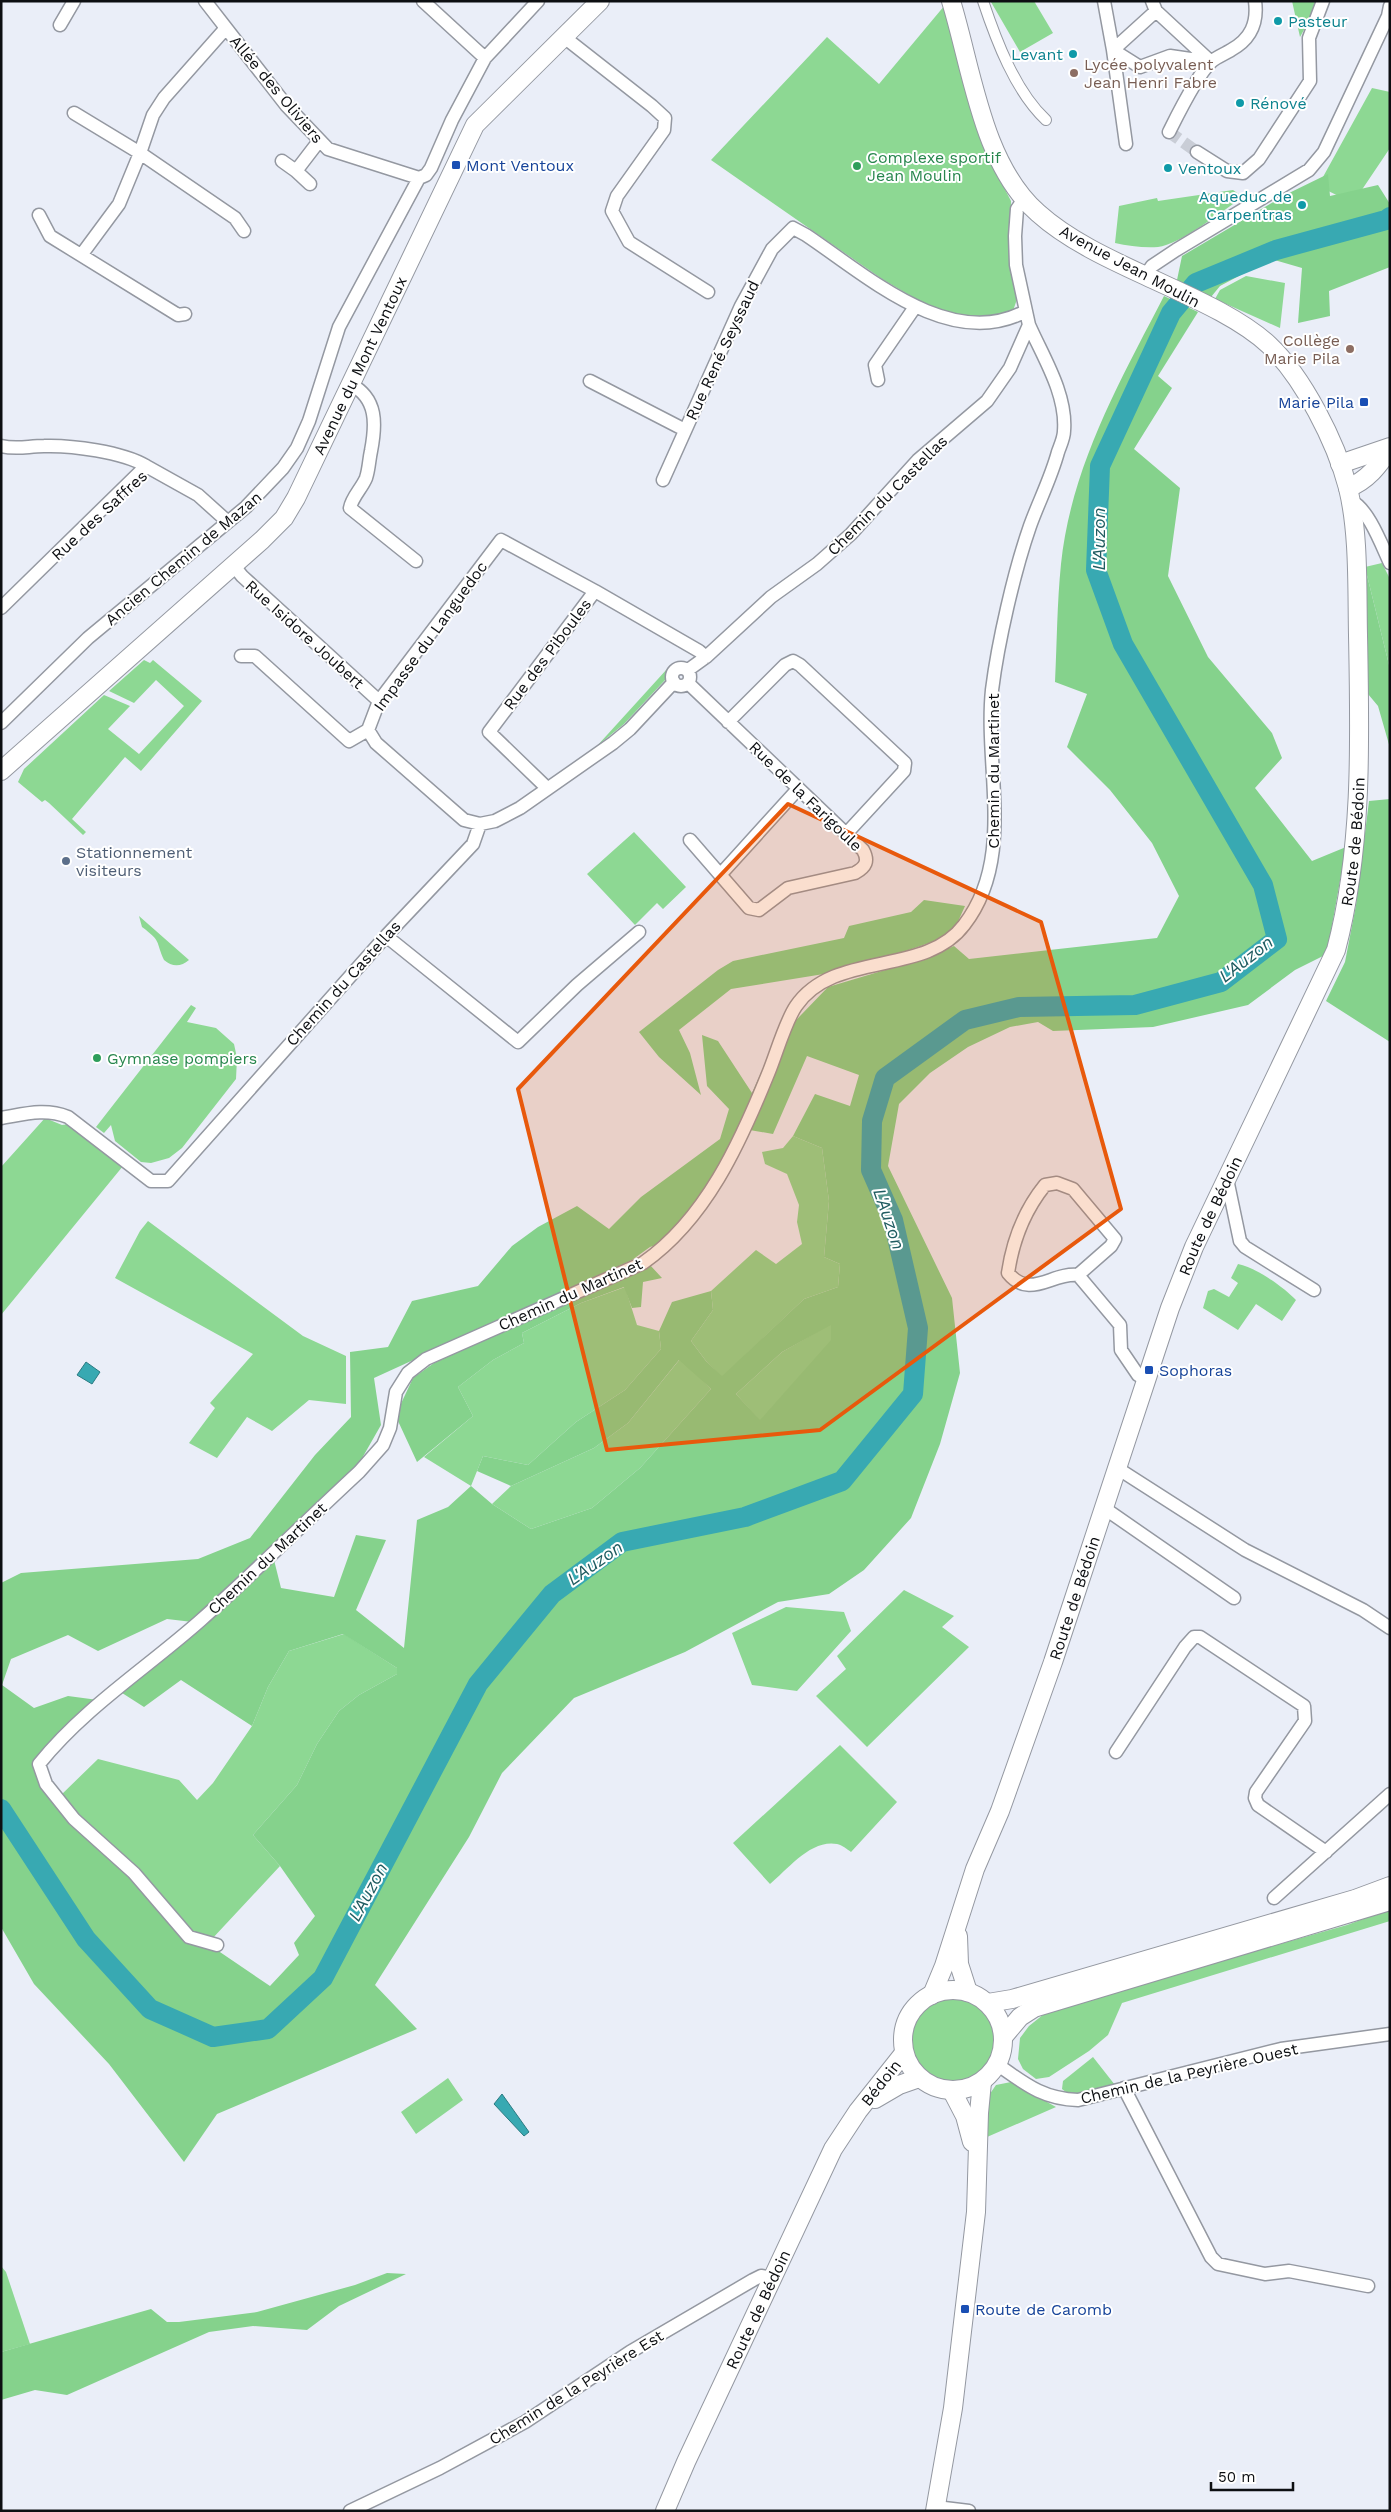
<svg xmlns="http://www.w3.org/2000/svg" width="1391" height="2512" font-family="'Work Sans',sans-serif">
<rect width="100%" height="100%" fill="#eaeef8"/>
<path fill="#8dd893" d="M1034 1 1053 33 1020 52 991 2Z
M1292 1H1320L1300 37Z
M945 5 996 172 1011 201 1010 260 1017 299 1013 311 1007 315 967 318 926 305 882 279 711 160 827 37 879 84Z
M1372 88 1390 92V148L1353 203 1318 186Z
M1233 190 1243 197C1224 210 1179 245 1158 247 1144 248 1128 246 1115 243L1119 206 1157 198 1158 201Z
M1246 276 1285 283 1280 328 1215 299 1220 290Z
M1382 563 1390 579V669L1365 567Z
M144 660 150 663 153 660 202 701 141 771 125 757 72 819 86 832 83 835 49 803 45 800 42 802 18 782 24 769 104 695 130 706 108 729 139 754 184 706 156 680 134 703 109 691Z
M667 669 666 679 624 724 597 746Z
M634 832 686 887 663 909 657 903 635 925 587 874Z
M139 916 189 960C181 967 172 967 164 960 155 940 162 942 142 927Z
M191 1005 196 1008 187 1022 216 1028 234 1044 237 1058 236 1079 182 1148 169 1158 151 1163 141 1162 115 1141 111 1125 104 1133 96 1127Z
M45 1118 62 1125 70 1124 123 1166 1 1315V1167Z
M793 1136 822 1148 829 1201 824 1257 840 1264 838 1287 804 1299 722 1377 706 1361 691 1341 713 1310 711 1291 756 1250 776 1264 802 1244 797 1222 799 1205 787 1174 765 1164 762 1152 783 1148Z
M148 1221 303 1336 346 1356V1404L309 1400 272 1431 247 1417 217 1458 189 1443 215 1408 210 1403 253 1354 115 1278 140 1231Z
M1238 1264C1257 1268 1283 1287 1296 1300L1282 1321 1256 1304 1238 1330 1203 1308 1208 1291 1214 1289 1229 1297 1238 1283 1231 1278Z
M625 1287 637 1325 659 1331 661 1349 625 1390 576 1422 528 1465 483 1456 471 1486 424 1457 473 1416 458 1387 493 1360 524 1343 522 1333 581 1303Z
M831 1324 832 1340 760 1421 736 1394 782 1352Z
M680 1359 711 1389 640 1468 592 1508 531 1529 492 1504 511 1486 594 1448 628 1423Z
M904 1590 954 1616 942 1627 969 1647 867 1747 816 1696 846 1669 837 1656Z
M786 1607 844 1612 851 1631 797 1691 752 1685 732 1633Z
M344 1634 397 1668V1674L359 1695 339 1711 317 1744 297 1785 253 1835 280 1866 211 1940 191 1935 77 1817 60 1796 98 1759 179 1780 197 1800 213 1783 252 1726 268 1687 289 1651Z
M840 1745 897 1802 851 1852C847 1849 842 1845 837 1844 811 1839 788 1869 770 1884L733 1843Z
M1390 1909V1921L1122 2003 1108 2035 1089 2051 1049 2077 1036 2079 1023 2069 1018 2059 1020 2038 1029 2026 1044 2014 1111 1992 1347 1925Z
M912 2040a42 42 0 1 1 84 0a42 42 0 1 1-84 0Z
M1093 2057 1115 2085 1072 2097 1062 2089 1063 2081Z
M448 2078 463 2100 416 2134 401 2112Z
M1011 2082 1056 2107 987 2137V2098L996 2085Z
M1 2266 6 2272 30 2344 1 2352Z"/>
<path fill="#85d28c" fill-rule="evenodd" d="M1328 174 1330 196 1378 185 1390 204V267L1329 291 1330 316 1298 323 1302 268 1271 259 1220 286 1211 297 1177 280 1182 256 1287 194Z
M1164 296 1198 312 1158 376 1172 388 1134 449 1180 488 1168 576 1208 657 1272 733 1282 758 1255 788 1312 861 1346 847 1327 954 1295 970 1248 1005 1153 1027 1053 1031 1038 1022 1010 1027 968 1047 930 1073 899 1104 888 1166 952 1298 960 1373 940 1444 911 1518 864 1570 829 1594 778 1602 685 1652 574 1698 502 1773 469 1837 375 1985 417 2029 217 2114 184 2162 109 2064 34 1984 1 1927V1583L21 1573 198 1559 250 1538 315 1455 351 1417 350 1352 388 1347 412 1301 478 1286 512 1246 538 1227 577 1206 609 1229 641 1197 720 1139 729 1109 707 1086 702 1035 718 1041 752 1093 774 1043 828 987 932 956 954 946 969 959 1157 938 1179 896 1152 843 1110 790 1067 747 1087 694 1055 682C1057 643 1057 603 1061 564 1071 467 1120 381 1164 296ZM807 1056 859 1075 850 1106 815 1094 793 1136 822 1148 829 1201 824 1257 840 1264 838 1287 804 1299 722 1376 706 1361 691 1341 713 1310 711 1291 672 1302 659 1331 661 1349 625 1390 576 1422 528 1465 483 1456 477 1471 511 1486 594 1448 628 1423 679 1360 711 1389 640 1468 592 1508 531 1529 492 1504 471 1486 448 1507 417 1520 404 1648 356 1610 386 1540 356 1535 334 1597 281 1588 271 1548 357 1467 381 1425 374 1378 632 1260 650 1247 668 1241 712 1180 738 1128 773 1134ZM831 1325V1340L760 1420 736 1394 782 1352ZM167 1619 201 1623 119 1691 144 1707 181 1680 252 1726 268 1687 289 1651 343 1634 397 1668V1674L359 1695 339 1711 317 1744 297 1785 253 1835 280 1866 315 1916 294 1943 299 1955 270 1986 214 1948 186 1940 131 1877 41 1782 35 1762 98 1700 68 1696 34 1708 2 1685 11 1659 68 1635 98 1651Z
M1365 567 1390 669V748L1378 706 1368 694Z
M1390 799V1042L1326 1001 1345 962 1356 905 1369 801Z
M924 900 965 906 952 935 906 951 843 967 830 973 731 989 679 1030 690 1053 701 1095 659 1057 639 1032 718 970 733 961 844 938 849 926 911 912Z
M650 1265 662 1278 643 1282 641 1307 632 1308 624 1287 581 1303 522 1333 524 1343 493 1360 458 1387 473 1416 417 1462 398 1421V1410L413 1378 434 1363Z
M387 2273 406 2274 339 2306 307 2330 253 2326 209 2332 67 2395 35 2390 1 2400V2352L151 2309 167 2322H179L257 2312 355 2285Z"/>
<path fill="#38a9b2" stroke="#2b7b82" d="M86 1362 100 1372 92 1384 77 1375Z
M502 2094 529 2132 524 2136 494 2104Z"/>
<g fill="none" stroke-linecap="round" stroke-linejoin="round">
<path stroke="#38a9b2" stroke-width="20" d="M1 1809 86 1939 150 2009 213 2037 268 2029 323 1978 478 1684 552 1594 622 1542 745 1517 842 1481 913 1394 918 1328 893 1220 871 1170 872 1121 885 1078 965 1020 1019 1007 1135 1005 1221 982 1277 939 1263 885 1123 644 1096 570 1100 466 1171 313 1196 283 1276 250 1386 220 1390 217"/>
<path stroke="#c9cdd6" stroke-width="12" stroke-dasharray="12 6" stroke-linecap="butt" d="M1169 132 1197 152"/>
<defs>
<path id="pedestrian" d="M983 1C996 40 1015 91 1046 120"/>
<path id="minor" d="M205 1 286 105 328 149 419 178
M423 1 485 58
M1104 1 1113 50 1140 67 1170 56 1211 62
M1152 1 1156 11 1211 62
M60 25 74 1
M564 37 652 106 665 118 664 130 617 196 612 211 629 242 708 292
M74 113 140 153 235 218 244 231
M1169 132C1178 114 1197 75 1211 62 1216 57 1225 54 1231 50 1251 39 1258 23 1255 1
M1126 144 1113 50 1156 11
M1197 152 1227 171 1243 173 1259 159 1310 81 1309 38 1323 1
M282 161 296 171
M419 178 426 175 431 168 452 120 485 58 538 1
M310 184 296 171 319 141
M39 215 50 236 178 315 185 314
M82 254 119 204 140 153 153 115 164 98 226 28
M1145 276 1152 266 1176 250 1309 170 1324 152 1388 16 1390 6
M878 380 875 365 915 307
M590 381 685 430
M350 384C378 398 376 425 371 451 369 460 369 469 366 478 362 488 352 497 350 508L416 561
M1 446C17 450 28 446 44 446 71 445 123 452 146 466
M663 480 741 306 772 249 793 228 806 235C866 275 949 351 1024 312
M1351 501C1368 508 1382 546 1390 563
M234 566 242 576 379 701
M595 591 501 540 379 701 368 730 376 743 464 820 480 824 495 821 520 808 613 743 630 729 674 682
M1 608 146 466 198 495 228 522
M241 656H255L349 741 368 730
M672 677a9 9 0 1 1 18 0a9 9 0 1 1-18 0Z
M688 670 706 657 771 597 817 564 851 534 918 460 987 401 1010 368 1029 325 1016 265 1015 236 1017 209 1024 199
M688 683 863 850C869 861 866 867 855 873L788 888 759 910 749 908 690 840
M728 722 785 665 793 661 800 665 905 763 904 771 846 834
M1 723 88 638 246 507 283 468 297 448 309 421 339 327 419 178
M547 788 489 732 595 591 699 651 706 657
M720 875 798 789
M386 936 518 1042 577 985 639 932
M1 1118C25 1114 45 1108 68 1117L151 1181H168L386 936 473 844 480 824
M1227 1179 1240 1241 1245 1247 1314 1290
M1057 1183 1073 1189 1115 1239 1111 1246 1078 1275C1052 1272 1030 1300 1008 1273 1013 1239 1024 1211 1045 1185Z
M1078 1275 1120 1325 1121 1350 1138 1375 1146 1380
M1117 1468 1245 1550 1363 1610 1390 1628
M1104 1508 1234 1598
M1116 1752 1185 1647 1194 1637H1200L1304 1706 1305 1721 1256 1792 1255 1798 1258 1805 1326 1852
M1274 1898 1390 1794
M217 1945 189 1937 134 1873 74 1819 46 1784 39 1764C85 1707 147 1668 201 1620 255 1572 306 1521 359 1472L383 1445 390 1428 396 1392 408 1373 426 1359 643 1263C706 1219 740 1143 768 1074 776 1055 785 1022 796 1006 834 950 925 977 964 925 1016 858 984 768 992 690 998 642 1014 572 1030 526 1039 501 1051 478 1058 452 1060 446 1064 438 1064 431 1067 394 1043 357 1029 325
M998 2065C1025 2084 1043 2099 1078 2100L1281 2049 1390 2034
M1124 2088 1211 2257 1218 2264 1265 2274 1289 2271 1368 2286
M936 2507 969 2511
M350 2511 440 2468 525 2422 630 2352 753 2280 761 2276 772 2278"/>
<g id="secondary">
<path d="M1340 464 1390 447"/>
<path d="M1348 488C1368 480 1378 466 1390 449"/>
<path id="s1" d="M1 771 262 540 284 518 296 498 475 125 600 1"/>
<path d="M958 1936 959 1964 968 1992"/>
<circle cx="953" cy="2040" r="50"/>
<path id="s2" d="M932 1995 944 1966 975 1869 1000 1811 1053 1662 1170 1308 1194 1247 1336 950C1363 848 1360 739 1358 635 1357 588 1359 533 1348 488 1336 442 1303 377 1269 345 1238 316 1184 294 1146 276 1109 259 1068 240 1038 213 982 164 972 69 951 1"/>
<path d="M988 2003 1012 1999 1355 1899 1390 1886"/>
<path d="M1004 2036 1020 2017 1034 2008 1390 1901"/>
<path d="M952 2091 965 2116 972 2142"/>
<path d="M875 2099 899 2085 919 2078"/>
<path id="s3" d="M665 2511 686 2462 833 2149 858 2111 904 2053"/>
<path d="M935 2511 953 2408 976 2212 979 2113 982 2082"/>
</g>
</defs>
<use href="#pedestrian" stroke="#9498a1" stroke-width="12"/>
<use href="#minor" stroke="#9498a1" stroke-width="15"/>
<use href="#secondary" stroke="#9498a1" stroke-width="20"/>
<use href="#pedestrian" stroke="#fff" stroke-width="10"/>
<use href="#minor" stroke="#fff" stroke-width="12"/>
<use href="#secondary" stroke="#fff" stroke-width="18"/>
</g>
<path fill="#e8590c" fill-opacity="0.2" stroke="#e8590c" stroke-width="4" stroke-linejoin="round" d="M788 804 1041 922 1121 1209 820 1430 607 1450 518 1089Z"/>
<g fill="#0f9aa8" stroke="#fff" stroke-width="2">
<circle cx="1278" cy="21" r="5"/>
<circle cx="1073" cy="54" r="5"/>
<circle cx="1240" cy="103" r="5"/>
<circle cx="1168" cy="168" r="5"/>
<circle cx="1302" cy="205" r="5"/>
</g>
<g fill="#8d6e63" stroke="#fff" stroke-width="2">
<circle cx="1074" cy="73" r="5"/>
<circle cx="1350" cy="349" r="5"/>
</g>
<g fill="#1a4fb4" stroke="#fff" stroke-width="2">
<rect x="451" y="160" width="10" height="10" rx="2.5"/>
<rect x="1359" y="397" width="10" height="10" rx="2.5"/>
<rect x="1144" y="1365" width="10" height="10" rx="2.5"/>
<rect x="960" y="2304" width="10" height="10" rx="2.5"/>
</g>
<g fill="#2e9e5b" stroke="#fff" stroke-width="2">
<circle cx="857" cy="166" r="5"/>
<circle cx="97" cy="1058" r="5"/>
</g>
<circle fill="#5c6f8a" stroke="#fff" stroke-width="2" cx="66" cy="861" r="5"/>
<g text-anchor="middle" stroke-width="4" stroke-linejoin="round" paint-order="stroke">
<g font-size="16" fill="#0d838f" stroke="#fff" text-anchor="start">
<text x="1288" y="27">Pasteur</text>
<text x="1063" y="60" text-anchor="end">Levant</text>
<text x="1250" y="109">Rénové</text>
<text x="1178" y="174">Ventoux</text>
<text x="1292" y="202" text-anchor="end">Aqueduc de<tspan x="1292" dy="18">Carpentras</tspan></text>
</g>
<g font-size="16" fill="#785e54" stroke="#fff" text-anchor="start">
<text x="1084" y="70">Lycée polyvalent<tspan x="1084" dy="18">Jean Henri Fabre</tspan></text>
<text x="1340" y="346" text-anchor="end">Collège<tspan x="1340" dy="18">Marie Pila</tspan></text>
</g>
<g font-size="16" fill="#0d0f12" stroke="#fff">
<text transform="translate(277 89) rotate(50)" y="6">Allée des Oliviers</text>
<text transform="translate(1130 266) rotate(28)" y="6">Avenue Jean Moulin</text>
<text transform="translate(722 350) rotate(-65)" y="6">Rue René Seyssaud</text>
<text dy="6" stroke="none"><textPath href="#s1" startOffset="550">Avenue du Mont Ventoux</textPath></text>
<text transform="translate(887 495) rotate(-45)" y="6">Chemin du Castellas</text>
<text transform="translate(99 515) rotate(-43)" y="6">Rue des Saffres</text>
<text transform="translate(183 558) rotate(-40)" y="6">Ancien Chemin de Mazan</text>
<text transform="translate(305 634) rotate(42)" y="6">Rue Isidore Joubert</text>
<text transform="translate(430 636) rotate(-54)" y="6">Impasse du Languedoc</text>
<text transform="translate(547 654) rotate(-53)" y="6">Rue des Piboules</text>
<text transform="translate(993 771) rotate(-90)" y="6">Chemin du Martinet</text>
<text transform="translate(806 796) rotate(44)" y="6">Rue de la Farigoule</text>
<text dy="6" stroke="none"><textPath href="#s2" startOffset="1232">Route de Bédoin</textPath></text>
<text transform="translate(343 983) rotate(-48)" y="6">Chemin du Castellas</text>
<text dy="6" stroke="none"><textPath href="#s2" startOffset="828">Route de Bédoin</textPath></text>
<text transform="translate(570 1294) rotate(-24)" y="6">Chemin du Martinet</text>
<text transform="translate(267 1558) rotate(-43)" y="6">Chemin du Martinet</text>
<text dy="6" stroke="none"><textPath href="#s2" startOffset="422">Route de Bédoin</textPath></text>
<text transform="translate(1189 2073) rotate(-13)" y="6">Chemin de la Peyrière Ouest</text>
<text dy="6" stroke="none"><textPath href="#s3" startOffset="481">Bédoin</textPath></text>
<text dy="6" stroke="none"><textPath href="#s3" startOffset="222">Route de Bédoin</textPath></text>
<text transform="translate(576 2387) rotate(-32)" y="6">Chemin de la Peyrière Est</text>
</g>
<g font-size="16" fill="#27864d" stroke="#fff" text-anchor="start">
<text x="867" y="163">Complexe sportif<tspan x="867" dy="18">Jean Moulin</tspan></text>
<text x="107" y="1064">Gymnase pompiers</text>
</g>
<g font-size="16" fill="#164399" stroke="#fff" text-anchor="start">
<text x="466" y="171">Mont Ventoux</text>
<text x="1354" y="408" text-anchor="end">Marie Pila</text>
<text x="1159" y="1376">Sophoras</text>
<text x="975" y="2315">Route de Caromb</text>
</g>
<g font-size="16" fill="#4e5e75" stroke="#fff" text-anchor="start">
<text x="76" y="858">Stationnement<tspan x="76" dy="18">visiteurs</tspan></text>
</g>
<g font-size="18" font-style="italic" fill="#205c61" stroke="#fff">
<text transform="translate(1099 539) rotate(-90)" y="6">L'Auzon</text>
<text transform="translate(1246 959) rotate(-38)" y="6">L'Auzon</text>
<text transform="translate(889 1219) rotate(71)" y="6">L'Auzon</text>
<text transform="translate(595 1563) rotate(-35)" y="6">L'Auzon</text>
<text transform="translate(368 1892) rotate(-62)" y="6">L'Auzon</text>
</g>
</g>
<rect width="1391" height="2512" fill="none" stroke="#0d0f12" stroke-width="5"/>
<path d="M1211 2482v8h82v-8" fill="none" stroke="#0d0f12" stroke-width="2.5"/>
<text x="1218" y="2482" font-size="15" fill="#0d0f12" stroke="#ffffff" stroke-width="4" paint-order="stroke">50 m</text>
</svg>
